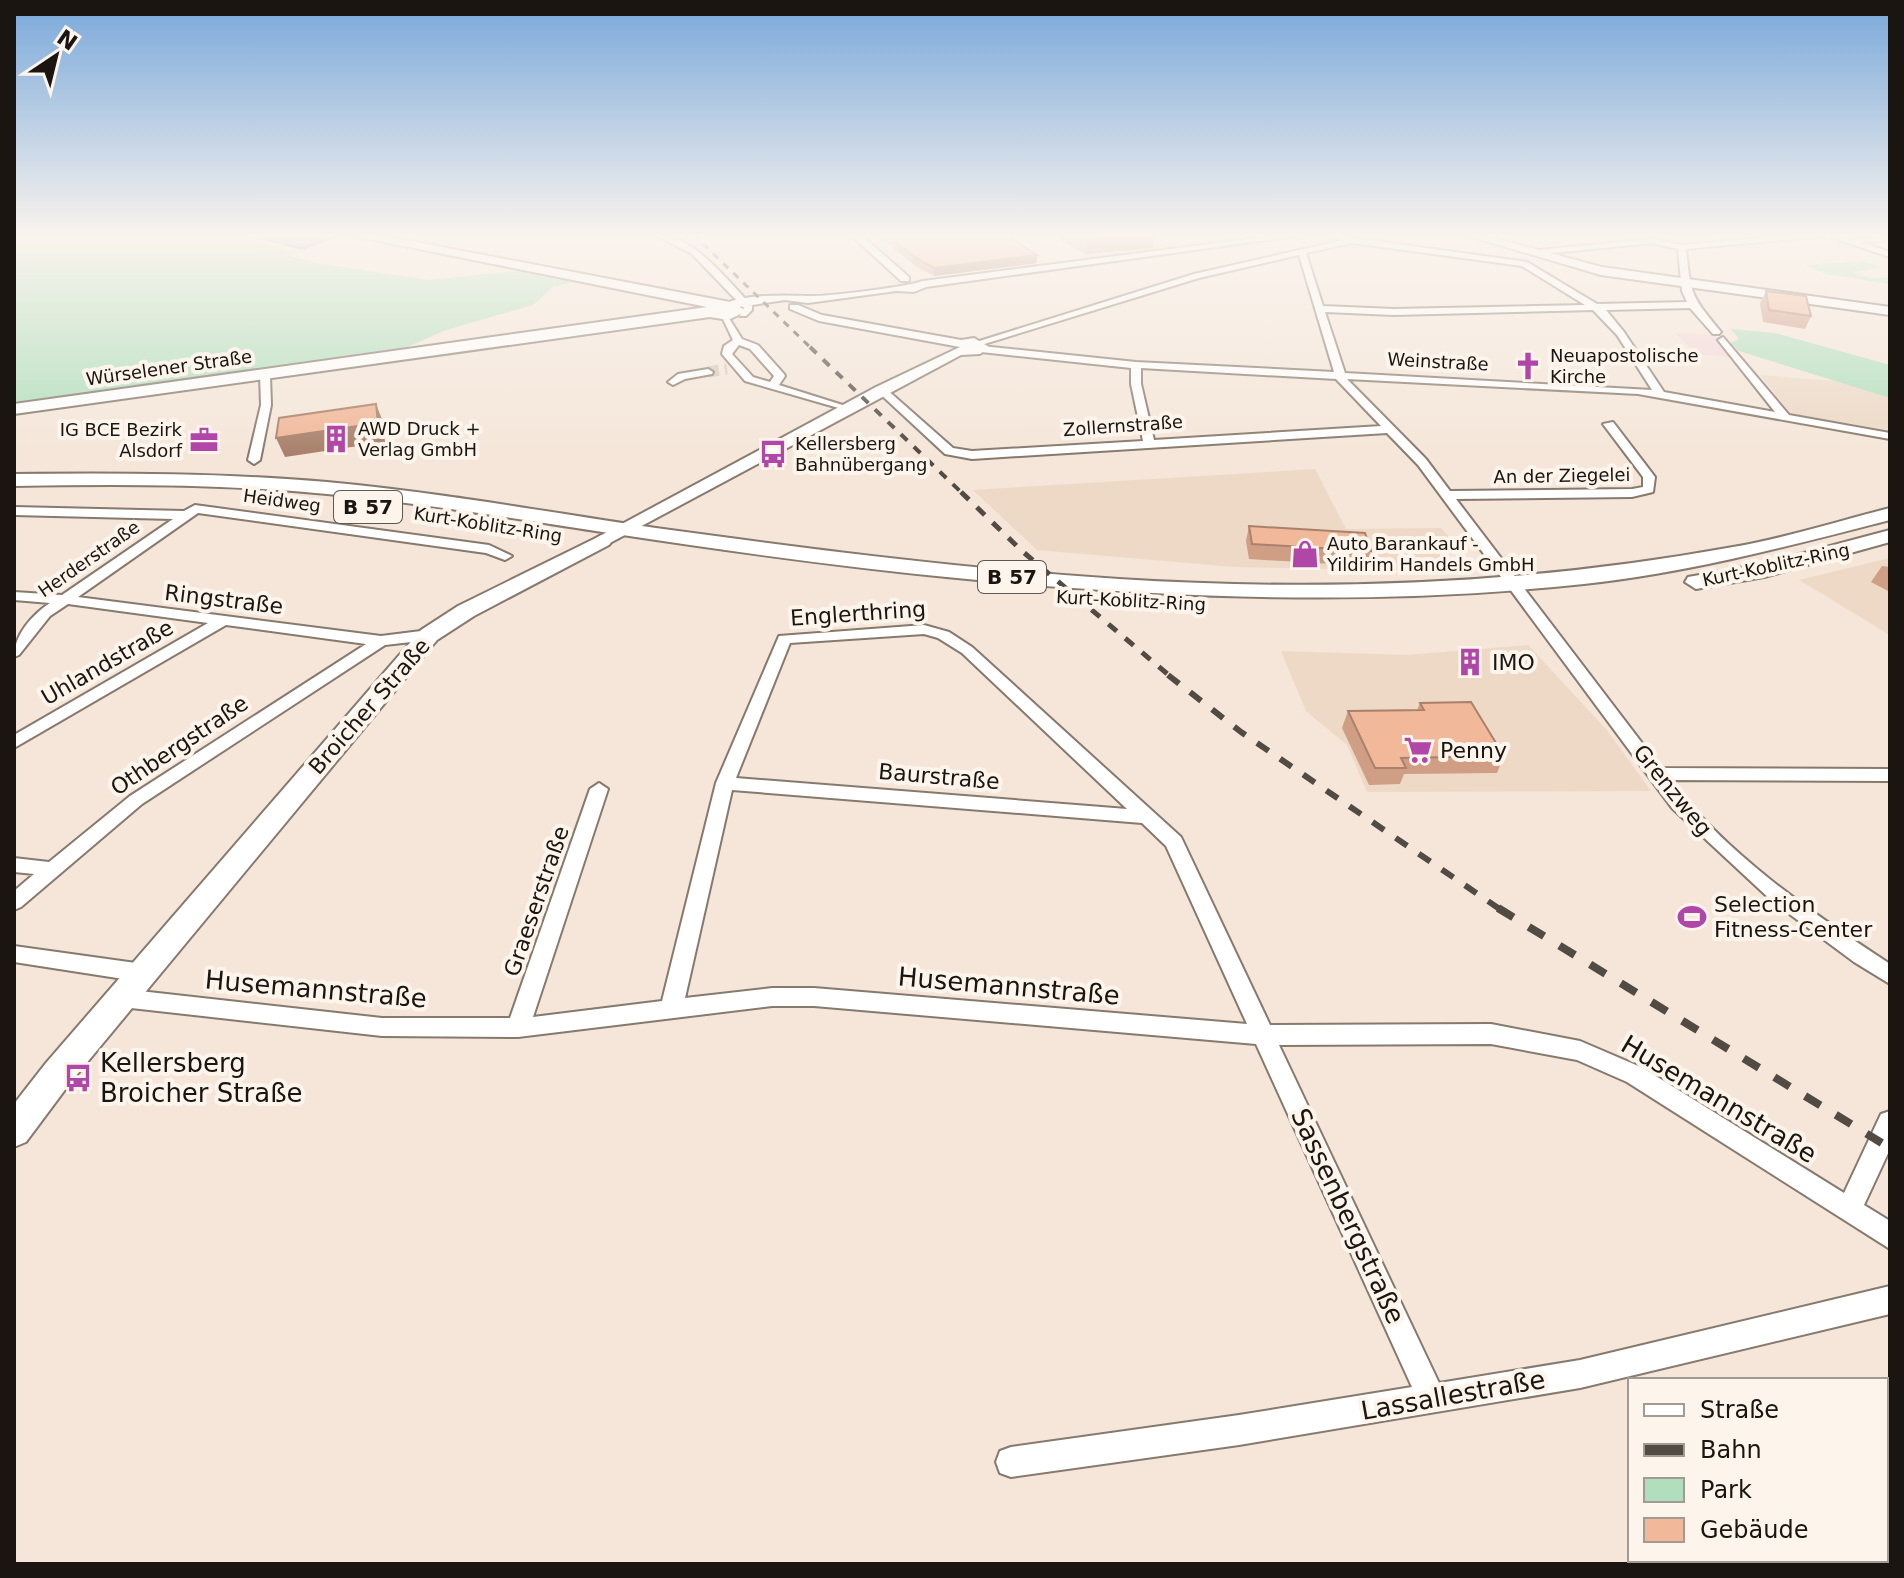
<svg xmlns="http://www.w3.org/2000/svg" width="1904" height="1578" font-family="'DejaVu Sans',sans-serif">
<rect width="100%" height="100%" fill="#f5e6d9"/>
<path fill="#edd9c6" d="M1051 234 1149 241 1185 234H1277L1090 258Z
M1760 375 1837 381 1890 398V430L1791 414Z
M1315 469 1346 529 1441 528 1457 546 1434 571 1234 567 1037 550 973 490Z
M1890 558V635L1799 580Z
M1528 645 1606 729 1651 791 1367 792 1347 745 1306 711 1281 651 1406 655Z"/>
<path fill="#f2d7d8" d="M1675 333 1715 335 1733 357 1697 354Z"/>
<path fill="#b1dfbd" d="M14 234H230L298 253 292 256 316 263 429 280 516 271 572 282 553 287 533 305 446 330 405 348 14 403Z
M1863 261 1882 268 1852 272 1870 278 1890 277V284L1826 274 1805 265Z
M1731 329 1775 333 1890 365V398L1739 351 1730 343 1739 339Z"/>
<path fill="#7497c5" stroke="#59708f" stroke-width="2" d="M244 234H316L336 237 302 249Z"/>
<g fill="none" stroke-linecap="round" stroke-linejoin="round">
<path stroke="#d4c7bb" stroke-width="11" stroke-dasharray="11 6" stroke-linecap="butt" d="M708 372 727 369"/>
<defs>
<path id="minor" d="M654 234C690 231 729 282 752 306V310L746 316H740L744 308 692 254Z
M1326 234 1527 262 1597 304 1687 302 1682 291 1678 249 1652 243 1532 255 1529 251 1652 239 1682 245 1805 234H1834L1853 240 1890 236V240L1860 242 1890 252V257L1827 236 1686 249C1691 297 1691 295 1721 332L1719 334H1713L1690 308 1606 310 1624 332 1664 392 1775 412 1718 340 1723 337 1789 415 1890 433V439L1638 394 1347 379 1426 459 1450 491 1632 489 1643 487V477L1603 424 1613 422 1655 477 1653 492 1632 497 1456 499 1661 768 1890 769V781L1670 780C1727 855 1812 913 1890 964V984L1854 962 1772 901 1672 808 1418 465 1387 433 972 459 945 454 876 390 885 388 953 448 972 451 1143 441 1131 384V368L981 352 976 349 981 346 1136 362 1334 372 1299 255 1199 278 981 345 973 343 1194 274 1343 240ZM1352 243 1522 266 1585 305 1394 309 1323 306 1306 253ZM1593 310 1617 335 1652 390 1345 373 1325 312 1394 315ZM1141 368 1336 379 1381 426 1154 440 1141 384Z
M721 315H727L742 339 758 345 784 374 785 376 779 385 849 407V411L745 381 722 354 724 346 733 340ZM739 345 750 349 774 376 770 382 753 377 732 354Z
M708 369 713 372 712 374 685 379 673 385 668 382 678 374Z
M265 372 270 375 271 405 260 460 254 464 248 460 261 405 260 375Z
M195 505 489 545 512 556 505 560 486 553 198 513 78 597 381 636 429 630 437 635 429 640 385 645 142 804 21 907 14 910V891L34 874 14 872V858L49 862 130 796 366 644 226 625 14 748V735L208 623 68 604 50 616 19 655 14 657C14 635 32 615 50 603L14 600V592L62 595 173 519 14 515V507L184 511Z
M924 625 949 632 972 647 1181 837 1270 1025 1491 1024 1580 1041 1643 1068 1844 1193 1881 1114 1890 1111V1149L1864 1205 1890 1221V1249L1627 1082 1577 1060 1491 1044 1279 1045 1439 1383 1580 1360 1890 1286V1314L1580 1388 1239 1445 1011 1477 1000 1473 996 1462 1000 1451 1011 1447 1239 1415 1412 1387 1256 1044 814 1006H772L518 1037 382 1036 122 1007 114 1004 111 998 114 992 122 989 382 1018H510L590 789 599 783 608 789 533 1017 662 1001 716 783 779 636ZM924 634 938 638 962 653 1127 809 736 778 790 643ZM732 790 1142 823 1166 846 1247 1024 814 988H772L685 998Z
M14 946 143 964 151 967 154 973 151 979 143 982 14 962Z"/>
<path id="tertiary" d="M850 234H860L909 277V281H901Z
M1287 234H1311L926 287 914 292 896 291 808 303 785 300 726 309 720 306C740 294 783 295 806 296 826 297 906 287 923 281Z
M790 305H798L822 315 961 340 974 338 989 347 980 354 961 355 608 544H596L594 541 596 538 876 387 960 347 819 321 790 309Z"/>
<path id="secondary" d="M354 234H374L730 302 747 311 728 320 710 317 14 414V404L707 307 359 237Z
M1462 234H1479L1602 267 1890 307V315L1601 275Z
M602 535 609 537 612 541 609 545 474 616 437 640 70 1083 26 1142 14 1147V1104L46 1063 421 630 458 606Z"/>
<path id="primary" d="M14 474C118 473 223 473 327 482 437 492 547 512 656 528 810 549 964 569 1119 579 1325 592 1530 584 1733 547 1786 538 1838 521 1890 508V520C1789 546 1688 573 1584 584 1378 606 1173 599 967 579 848 568 728 551 609 533 516 519 422 503 327 494 223 484 119 484 14 486Z
M1890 530V542L1764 577 1696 589 1685 582 1688 577 1762 564Z"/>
</defs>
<use href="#minor" stroke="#86796d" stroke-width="4"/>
<use href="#tertiary" stroke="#86796d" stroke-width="4"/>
<use href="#secondary" stroke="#86796d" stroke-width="4"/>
<use href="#primary" stroke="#86796d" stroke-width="4"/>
<use href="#minor" fill="#fff" fill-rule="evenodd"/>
<use href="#tertiary" fill="#fff" fill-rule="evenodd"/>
<use href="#secondary" fill="#fff" fill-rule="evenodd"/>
<use href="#primary" fill="#fff" fill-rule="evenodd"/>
<path stroke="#524b44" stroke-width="3" stroke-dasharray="7 7" stroke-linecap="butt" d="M693 234 812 349"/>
<path stroke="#524b44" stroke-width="4" stroke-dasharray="9 9" stroke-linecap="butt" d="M810 347 963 494"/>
<path stroke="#524b44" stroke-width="5" stroke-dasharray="11 11" stroke-linecap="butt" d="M961 492 1022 551 1171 677"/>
<path stroke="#524b44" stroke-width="6" stroke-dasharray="14 14" stroke-linecap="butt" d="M1168 675 1241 732 1501 910"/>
<path stroke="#524b44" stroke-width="8" stroke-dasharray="18 18" stroke-linecap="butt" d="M1498 908 1890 1148"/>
</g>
<path fill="#cf9e84" d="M877 234H994L1037 255V263L934 276 914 265Z
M1050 234H1154L1153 248 1085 254Z
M1766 291 1811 316 1805 329 1763 322 1760 303Z
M1249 526 1371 551 1366 566 1249 559 1246 541Z
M1882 566 1890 567V592L1871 582Z
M1420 703 1504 756 1497 773 1404 774 1400 784 1369 785 1342 728 1348 711 1417 710Z"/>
<path fill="#a9816c" d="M1154 234 1153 248 1085 254 1086 240Z
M1037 255V263L934 276V268Z
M376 404 383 422 385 442 285 457 276 438Z"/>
<path fill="#f1b89a" stroke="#a9816c" stroke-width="2" d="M886 234H994L999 236 1007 235 1037 255 934 268 914 257Z
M1075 234H1154L1086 240Z
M1766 291 1806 296 1811 316 1769 310Z
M376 404 378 423 276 438 279 418Z
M1249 526 1365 533 1371 551 1252 544Z
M1471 702 1504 756 1401 758 1406 768H1375L1348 711 1424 710 1420 703Z"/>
<linearGradient id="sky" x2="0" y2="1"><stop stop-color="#79a8da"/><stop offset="0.52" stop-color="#faf4ee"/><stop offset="1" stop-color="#faf4ee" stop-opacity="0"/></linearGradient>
<rect width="1904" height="454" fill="url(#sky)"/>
<defs>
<symbol id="church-bare" viewBox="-9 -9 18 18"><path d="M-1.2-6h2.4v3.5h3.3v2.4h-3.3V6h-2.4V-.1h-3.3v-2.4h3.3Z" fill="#b046a8" stroke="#fdf4ec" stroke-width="2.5" paint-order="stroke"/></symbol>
<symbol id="building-bare" viewBox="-9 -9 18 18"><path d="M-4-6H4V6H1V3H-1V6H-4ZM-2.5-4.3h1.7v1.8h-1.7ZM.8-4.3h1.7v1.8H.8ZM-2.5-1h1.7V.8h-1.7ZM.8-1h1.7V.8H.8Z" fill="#b046a8" stroke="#fdf4ec" stroke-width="2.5" paint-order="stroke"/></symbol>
<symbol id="office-bare" viewBox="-9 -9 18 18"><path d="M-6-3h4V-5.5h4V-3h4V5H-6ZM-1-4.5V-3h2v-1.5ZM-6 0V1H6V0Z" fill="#b046a8" stroke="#fdf4ec" stroke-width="2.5" paint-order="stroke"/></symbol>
<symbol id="bus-bare" viewBox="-9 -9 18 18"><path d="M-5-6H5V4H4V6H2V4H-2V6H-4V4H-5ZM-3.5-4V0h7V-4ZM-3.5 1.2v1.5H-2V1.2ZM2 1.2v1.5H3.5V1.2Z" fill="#b046a8" stroke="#fdf4ec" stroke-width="2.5" paint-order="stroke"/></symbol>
<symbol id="shop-bare" viewBox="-9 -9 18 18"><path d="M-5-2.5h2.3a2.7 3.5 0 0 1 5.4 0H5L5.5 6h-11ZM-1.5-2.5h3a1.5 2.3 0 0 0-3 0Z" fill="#b046a8" stroke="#fdf4ec" stroke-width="2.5" paint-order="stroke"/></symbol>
<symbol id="supermarket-bare" viewBox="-9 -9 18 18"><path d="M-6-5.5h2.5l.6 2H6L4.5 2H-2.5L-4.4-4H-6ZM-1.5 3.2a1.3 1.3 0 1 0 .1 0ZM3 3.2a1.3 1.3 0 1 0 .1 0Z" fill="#b046a8" stroke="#fdf4ec" stroke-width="2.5" paint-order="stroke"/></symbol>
<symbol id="stadium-bare" viewBox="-9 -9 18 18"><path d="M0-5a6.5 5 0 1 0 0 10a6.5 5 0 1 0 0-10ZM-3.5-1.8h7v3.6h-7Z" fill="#b046a8" stroke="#fdf4ec" stroke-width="2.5" paint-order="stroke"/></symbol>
</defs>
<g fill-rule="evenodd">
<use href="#church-bare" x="1508" y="346" width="40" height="40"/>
<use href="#building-bare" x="316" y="419" width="40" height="40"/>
<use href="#office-bare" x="184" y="420" width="40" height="40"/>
<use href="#bus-bare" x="753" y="434" width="40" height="40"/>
<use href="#shop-bare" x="1285" y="534" width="40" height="40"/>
<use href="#building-bare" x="1450" y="642" width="40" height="40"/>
<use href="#supermarket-bare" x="1398" y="730" width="40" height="40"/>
<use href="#stadium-bare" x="1672" y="897" width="40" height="40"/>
<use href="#bus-bare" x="58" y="1058" width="40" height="40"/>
</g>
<g text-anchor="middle" stroke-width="8" stroke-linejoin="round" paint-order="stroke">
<g font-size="18" fill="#1a1511" stroke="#fdf4ec" text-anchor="start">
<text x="1550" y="362">Neuapostolische<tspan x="1550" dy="21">Kirche</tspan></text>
<text x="358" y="435">AWD Druck +<tspan x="358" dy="21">Verlag GmbH</tspan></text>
<text x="182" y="436" text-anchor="end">IG BCE Bezirk<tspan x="182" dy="21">Alsdorf</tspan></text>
<text x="795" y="450">Kellersberg<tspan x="795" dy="21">Bahnübergang</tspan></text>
<text x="1327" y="550">Auto Barankauf -<tspan x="1327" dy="21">Yildirim Handels GmbH</tspan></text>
</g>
<g font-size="18" fill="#1a1511" stroke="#fdf4ec">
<text transform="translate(1438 362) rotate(3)" y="6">Weinstraße</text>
<text transform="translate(169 368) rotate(-8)" y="6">Würselener Straße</text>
<text transform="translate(1123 426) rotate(-4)" y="6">Zollernstraße</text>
<text transform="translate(1562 476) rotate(-1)" y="6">An der Ziegelei</text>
<text transform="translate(282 501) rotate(8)" y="6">Heidweg</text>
<text transform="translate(488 525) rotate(9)" y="6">Kurt-Koblitz-Ring</text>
<text transform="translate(89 559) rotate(-35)" y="6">Herderstraße</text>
<text transform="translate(1776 565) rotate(-12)" y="6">Kurt-Koblitz-Ring</text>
<text transform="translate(1131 601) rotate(3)" y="6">Kurt-Koblitz-Ring</text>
</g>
<g fill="#fdf4ec" stroke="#5e5853" stroke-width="2">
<rect x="334" y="491" width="68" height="32" rx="6"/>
<rect x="978" y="561" width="68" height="32" rx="6"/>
</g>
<g font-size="20" font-weight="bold" fill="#1a1511">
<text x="368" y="514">B 57</text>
<text x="1012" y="584">B 57</text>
</g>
<g font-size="22" fill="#1a1511" stroke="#fdf4ec">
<text transform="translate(224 599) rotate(7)" y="8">Ringstraße</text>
<text transform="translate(858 613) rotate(-4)" y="8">Englerthring</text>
<text transform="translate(107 662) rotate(-30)" y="8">Uhlandstraße</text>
<text transform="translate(369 706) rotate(-49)" y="8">Broicher Straße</text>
<text transform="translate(179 745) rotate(-34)" y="8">Othbergstraße</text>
<text transform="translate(939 776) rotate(5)" y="8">Baurstraße</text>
<text transform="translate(1673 790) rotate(51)" y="8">Grenzweg</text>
<text transform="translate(536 901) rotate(-71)" y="8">Graeserstraße</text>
</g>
<g font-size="22" fill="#1a1511" stroke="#fdf4ec" text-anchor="start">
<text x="1492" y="670">IMO</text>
<text x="1440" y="758">Penny</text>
<text x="1714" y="912">Selection<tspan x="1714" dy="25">Fitness-Center</tspan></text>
</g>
<g font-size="26" fill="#1a1511" stroke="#fdf4ec">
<text transform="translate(1009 986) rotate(5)" y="9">Husemannstraße</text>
<text transform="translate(316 989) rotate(5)" y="9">Husemannstraße</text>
<text transform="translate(1719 1099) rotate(31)" y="9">Husemannstraße</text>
<text transform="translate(1348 1216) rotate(65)" y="9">Sassenbergstraße</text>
<text transform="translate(1453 1395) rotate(-10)" y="9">Lassallestraße</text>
</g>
<g font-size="26" fill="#1a1511" stroke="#fdf4ec" text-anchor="start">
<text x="100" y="1072">Kellersberg<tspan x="100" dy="30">Broicher Straße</tspan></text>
</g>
</g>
<rect width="1904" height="1578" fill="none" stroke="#1a1511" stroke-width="32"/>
<rect x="1628" y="1378" width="260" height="184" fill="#fdf4ec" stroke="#a29b94" stroke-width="2"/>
<rect x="1644" y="1404" width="40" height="12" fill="#ffffff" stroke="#a29b94" stroke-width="2"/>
<text x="1700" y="1418" font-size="24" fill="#1a1511">Straße</text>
<rect x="1644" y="1444" width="40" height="12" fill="#524b44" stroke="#a29b94" stroke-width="2"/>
<text x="1700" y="1458" font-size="24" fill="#1a1511">Bahn</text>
<rect x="1644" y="1478" width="40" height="24" fill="#b1dfbd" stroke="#a29b94" stroke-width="2"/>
<text x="1700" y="1498" font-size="24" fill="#1a1511">Park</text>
<rect x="1644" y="1518" width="40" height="24" fill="#f1b89a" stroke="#a29b94" stroke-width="2"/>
<text x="1700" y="1538" font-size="24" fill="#1a1511">Gebäude</text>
<g transform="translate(56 56) rotate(35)" stroke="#fdf4ec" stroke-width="6" paint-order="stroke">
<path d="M0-6L14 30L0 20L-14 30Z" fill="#1a1511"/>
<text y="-12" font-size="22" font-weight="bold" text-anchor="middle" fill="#1a1511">N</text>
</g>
</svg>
